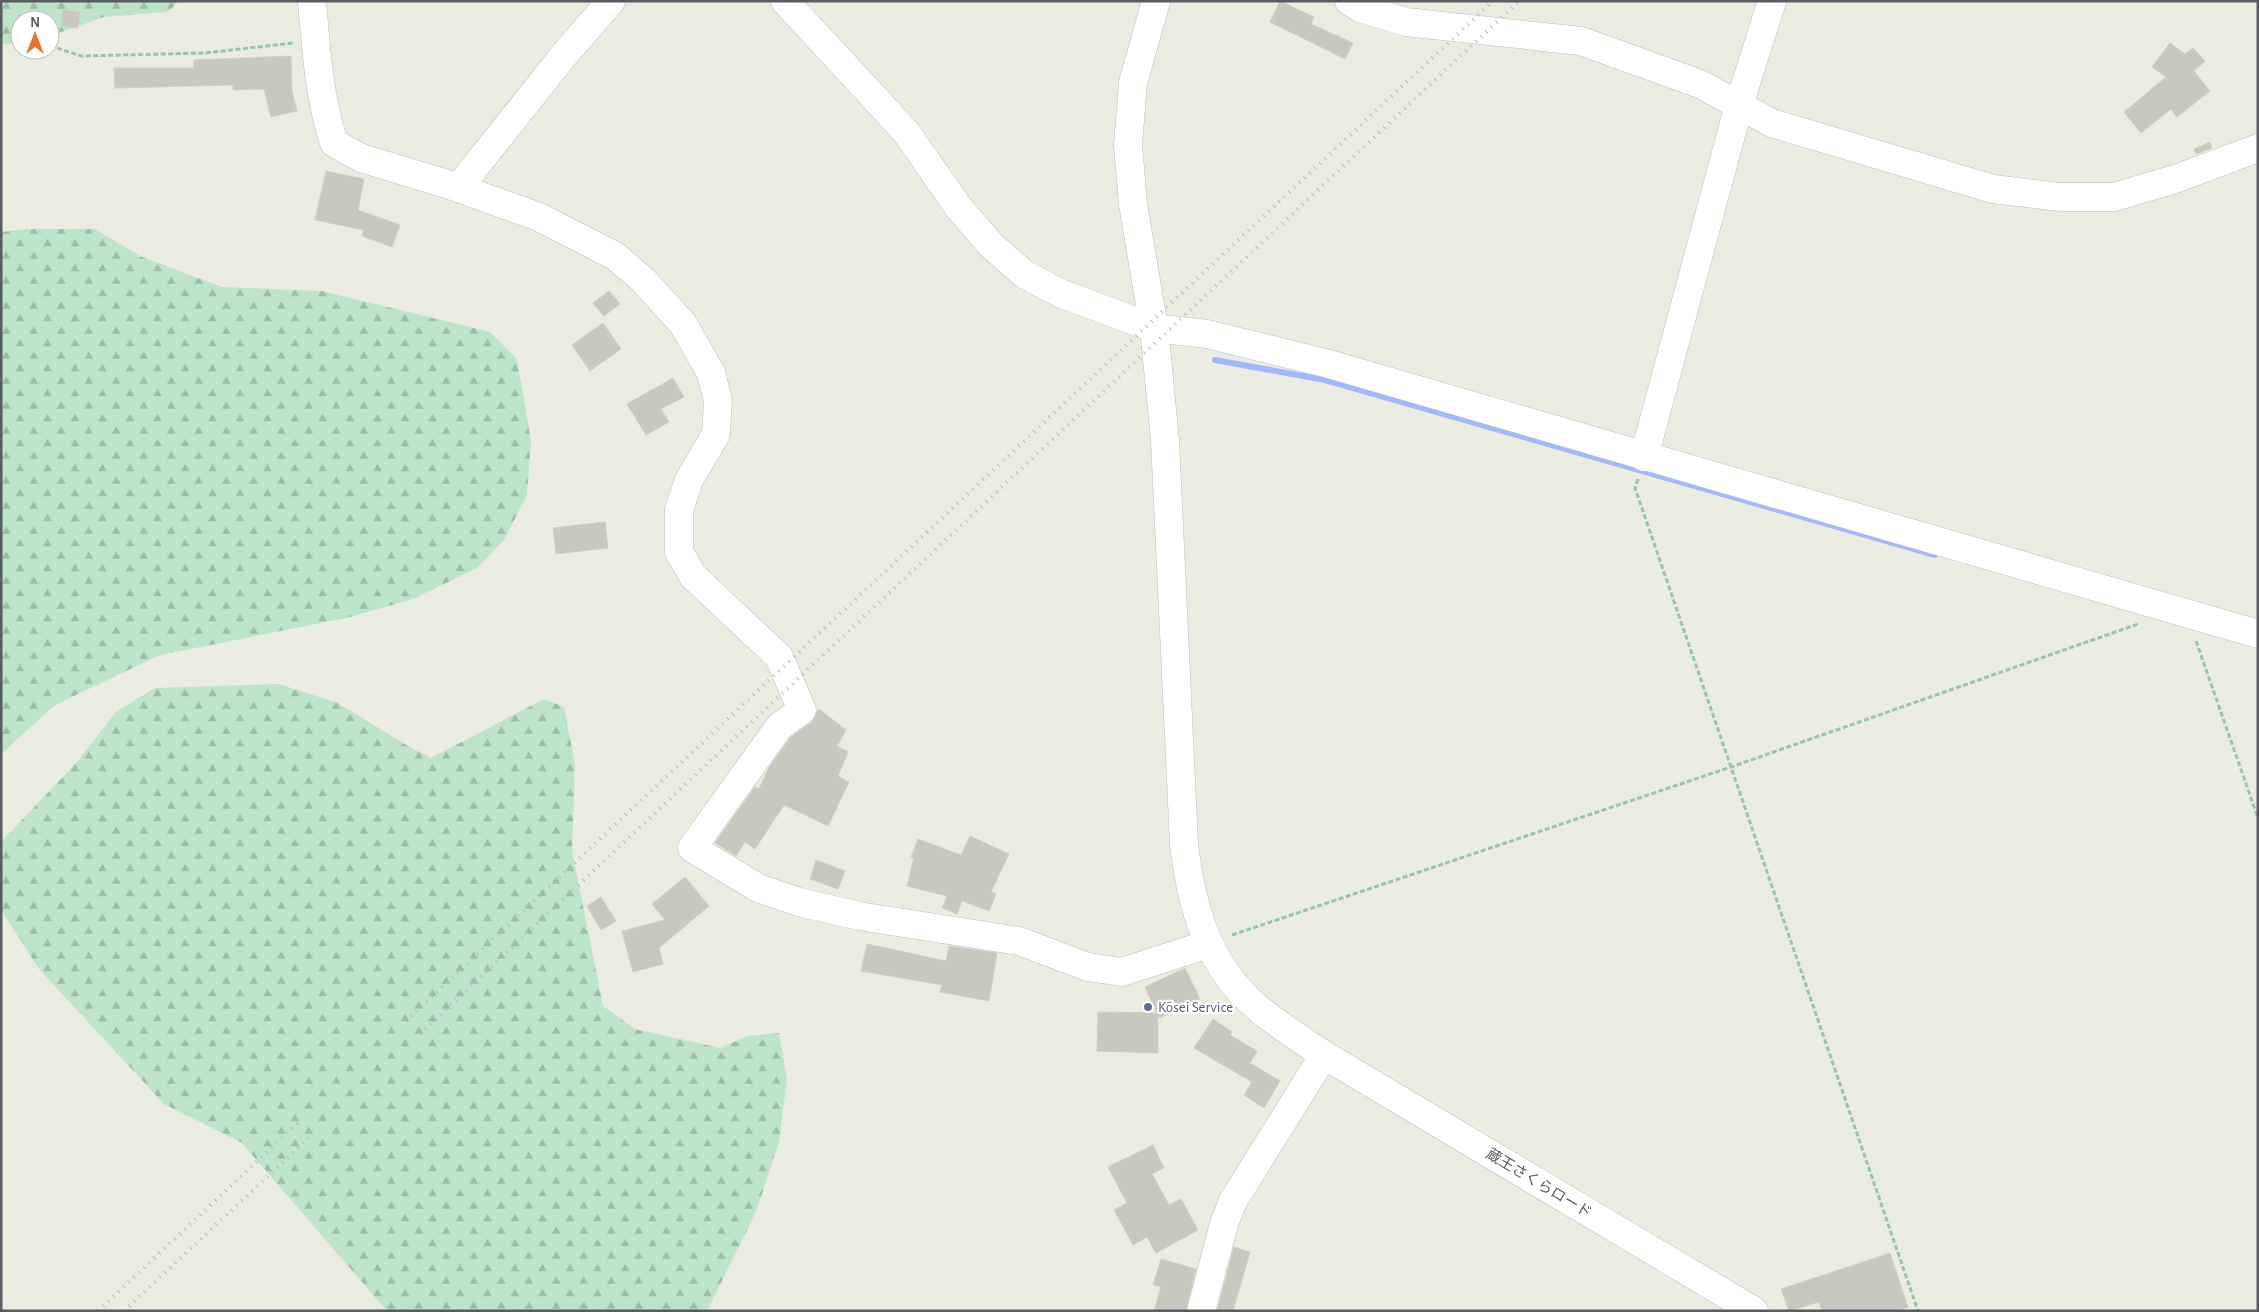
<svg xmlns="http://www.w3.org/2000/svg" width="2259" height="1312" font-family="'Alegreya Sans','Noto Sans JP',sans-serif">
<defs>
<pattern id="forest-firs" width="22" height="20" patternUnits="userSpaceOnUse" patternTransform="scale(1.25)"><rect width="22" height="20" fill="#bde5c9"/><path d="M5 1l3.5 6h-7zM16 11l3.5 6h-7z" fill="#9dbda7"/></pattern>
</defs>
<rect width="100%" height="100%" fill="#ecede1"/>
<path fill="url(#forest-firs)" d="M1 1H179L168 12 104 17 50 36V20H20V42L1 45Z
M27 229H95L140 256 222 287 322 291 490 332 517 359 531 441 527 495 504 540 477 568 413 599 346 618 160 655 55 705 1 754V232Z
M279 684 338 703 408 746 431 758 544 699 564 707 575 765 572 851 603 1006 635 1029 720 1048 747 1036 779 1033 787 1079 779 1142 756 1212 707 1311H387L242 1143 164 1104 39 969 1 910V842L77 762 116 712 155 688Z"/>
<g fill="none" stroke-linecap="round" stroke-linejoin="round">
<path stroke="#a0b9fe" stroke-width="6" d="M1215 360 1325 380 1935 555"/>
</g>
<path fill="#c7c8be" stroke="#d1d1c0" d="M1280 1 1314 17 1311 24 1353 43 1345 59 1270 22Z
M63 10 80 12 78 28 61 26Z
M2170 43 2185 54 2193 48 2205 61 2194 71 2210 91 2177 117 2171 109 2141 133 2124 112 2166 77 2152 67Z
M291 56 292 91 297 111 271 117 264 89 233 90V85L115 88 114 68H194V60Z
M2210 142 2212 148 2196 154 2194 149Z
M326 171 364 179 358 210 400 225 392 247 362 236 364 230 315 220Z
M609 291 620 304 604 316 593 303Z
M603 323 621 349 590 371 572 345Z
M673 378 684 397 661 409 669 422 646 435 627 404Z
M605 522 608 548 556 554 553 528Z
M819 709 846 730 837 746 848 752 838 776 849 782 828 826 784 805 755 849 745 842 736 856 715 843 755 787 759 789 768 769 790 738 812 722Z
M970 836 1009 854 991 892 996 894 989 911 962 901 957 914 942 908 947 896 907 886 914 858 911 857 918 839 961 855Z
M816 860 845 871 838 889 810 879Z
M685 877 709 906 659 948 663 964 633 972 622 931 665 920 652 904Z
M601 897 616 921 601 930 587 906Z
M867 944 946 961 949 946 997 953 989 1001 940 992 942 985 861 971Z
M1185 968 1200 999 1160 1018 1158 1016V1053L1097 1051 1098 1012 1157 1013 1145 987Z
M1213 1019 1232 1032 1230 1035 1257 1051 1250 1063 1280 1081 1264 1108 1244 1095 1252 1082 1194 1048Z
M1153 1145 1164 1168 1152 1174 1169 1205 1181 1199 1198 1230 1156 1253 1147 1237 1133 1245 1114 1210 1127 1203 1108 1167Z
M1234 1247 1250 1252 1233 1311H1217Z
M1890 1253 1908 1307 1898 1311H1822L1819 1302 1789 1311 1781 1289Z
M1161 1259 1196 1269 1186 1311H1154L1161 1287 1153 1285Z"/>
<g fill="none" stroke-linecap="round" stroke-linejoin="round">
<defs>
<path id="minor" d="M312 1C316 49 319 97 334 143L361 158 447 184 539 217 615 256 644 281 683 324 711 373 718 400 716 434 689 480 679 510V552L693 576 779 657 802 710 779 727 692 848 758 888 799 902 859 916 1019 941 1088 967 1122 972 1208 944
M785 1 906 132 959 208 991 245 1024 274 1062 294 1154 328 1207 334 1329 364 2258 634
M1156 1 1133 83 1128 145 1133 204 1154 328 1165 440 1184 844C1191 903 1206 961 1252 1003 1274 1023 1299 1038 1324 1055L1754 1311
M1349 1 1360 8 1406 22 1581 41 1700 84 1772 123 1993 189 2059 197H2114L2175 179 2258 148
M459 187 564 55 611 1
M1644 457 1739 105 1772 1
M1201 1311 1224 1224 1233 1201 1324 1055"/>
</defs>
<use href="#minor" stroke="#bcbcc3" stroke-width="29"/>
<path stroke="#97c5b1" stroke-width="3" stroke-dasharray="5 2.5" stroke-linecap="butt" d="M57 48 81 56 205 53 293 43
M1638 479 1635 488 1918 1311
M2196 641 2258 818
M1232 935 1731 767 2138 624"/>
<use href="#minor" stroke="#fff" stroke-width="28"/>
<path stroke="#b6b7b7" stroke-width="4" stroke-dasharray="1 6" stroke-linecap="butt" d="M406 1021 1493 1
M420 1034 1519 1
M98 1311 300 1121
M124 1311 311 1136"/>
</g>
<circle fill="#5c6f8a" stroke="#fff" stroke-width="2" cx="1148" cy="1007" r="5"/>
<g text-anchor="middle" stroke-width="4.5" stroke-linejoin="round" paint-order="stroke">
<g font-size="15" fill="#4e5e75" stroke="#fff" text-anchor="start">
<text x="1158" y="1012">Kōsei Service</text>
</g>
<g font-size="15" fill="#5a5b62" stroke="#fff">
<text transform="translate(1539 1183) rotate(31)" y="5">蔵王さくらロード</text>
</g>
</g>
<rect width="2259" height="1312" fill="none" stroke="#5a5b62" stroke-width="5"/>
<g transform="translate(35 35)"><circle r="24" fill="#ffffff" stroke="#bdbdc0"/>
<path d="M0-4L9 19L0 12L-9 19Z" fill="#e7722d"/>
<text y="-8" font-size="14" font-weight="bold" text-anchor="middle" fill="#5a5b62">N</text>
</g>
</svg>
